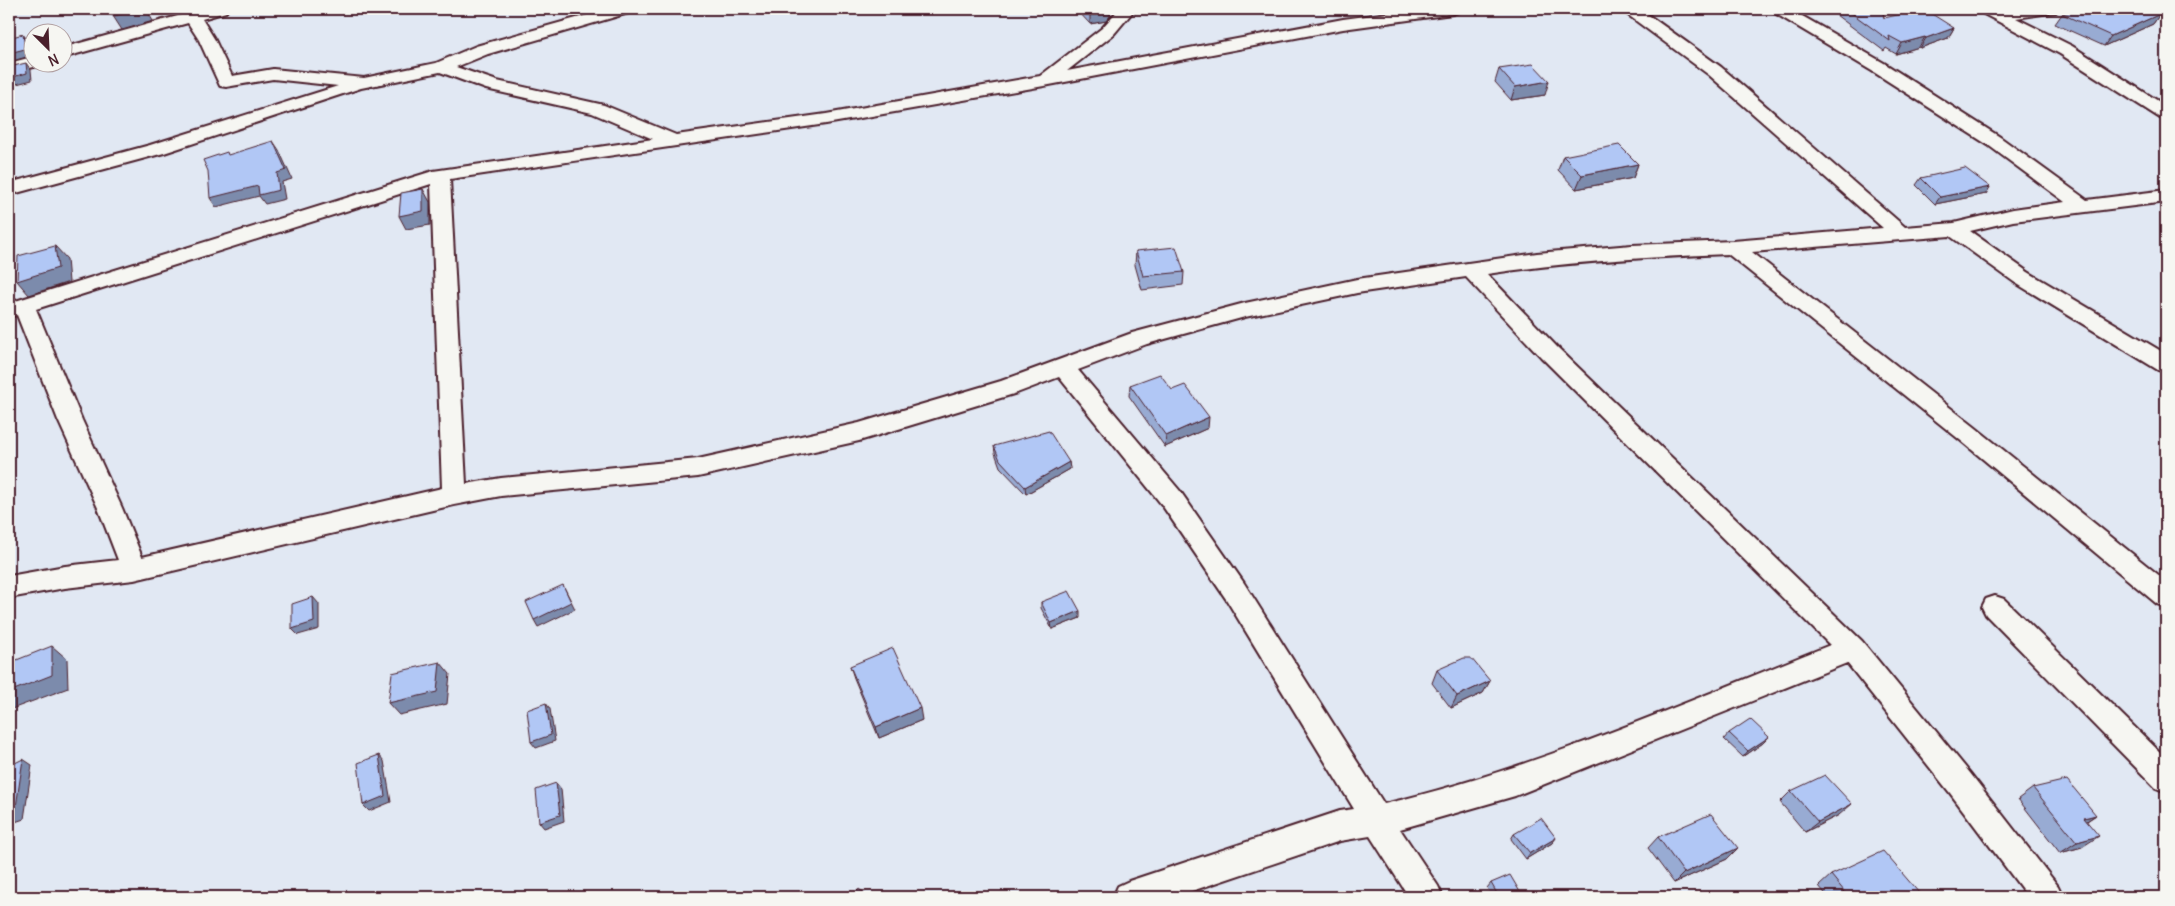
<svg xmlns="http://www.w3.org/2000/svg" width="2175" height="906" font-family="Delius,sans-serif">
<rect width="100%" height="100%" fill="#e1e8f3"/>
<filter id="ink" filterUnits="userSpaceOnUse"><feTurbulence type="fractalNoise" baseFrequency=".02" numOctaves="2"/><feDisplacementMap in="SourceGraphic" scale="10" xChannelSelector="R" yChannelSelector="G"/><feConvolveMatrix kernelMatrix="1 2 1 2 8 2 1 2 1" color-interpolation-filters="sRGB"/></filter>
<g filter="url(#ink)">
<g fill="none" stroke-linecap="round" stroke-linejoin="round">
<defs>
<path id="street" d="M203 9H228L226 12 202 19 215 40 232 76 273 69 364 78 436 63 476 46 609 9H634L632 12 488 54 456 67 497 81 604 105 676 135 826 114 1040 76 1102 28 1119 9H1135L1114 34 1067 71 1343 19 1419 9H1460L1458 12 1452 14 1343 29 1044 86 826 124 450 179 466 484 501 478 698 459 859 423 1001 381 1132 333 1245 303 1357 279 1537 253 1632 245 1733 241 1883 228 1709 75 1624 12 1622 9H1640L1721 67 1905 227 1954 223 2013 209 2065 202 1988 145 1872 71 1773 12 1771 9H1790L1884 63 2000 137 2087 200 2166 190V202L2013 221 1970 231 2028 272 2166 354V372L2158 370 2014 282 1950 236 1752 252 1976 428 2166 581V607L2157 604 1960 440 1728 254C1647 257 1567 262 1487 274L1557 347 1862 641 1970 773 2058 886 2063 897H2028L1950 793 1847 663 1515 796 1400 829 1438 886 1443 897H1409L1370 836 1340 841 1174 897H1113L1118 886 1129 881 1340 811 1354 809 1226 599 1162 505 1059 377 1017 393 859 441 698 477 501 496 454 505 134 580 65 588 9 598V576L65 566 118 560 98 508 58 420 17 315 9 317V303L433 171 653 139 592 113 486 89 440 72 361 88 164 153 9 195V183L150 145 338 86 273 79 226 87 220 86 199 40 188 23 62 58V48ZM431 184 442 488 142 557 122 508 82 420 36 309ZM1466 277 1541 357 1830 645C1683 703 1538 768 1384 804L1244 583 1180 491 1078 370 1147 344 1245 317 1357 293Z
M1978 9H2058L2056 12 2016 18 2072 46 2166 106V119L2160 118 2060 54 1980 12Z
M32 57V62H40L38 66 9 73V63Z
M1995 596 2004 599 2166 758V792L2156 788 1986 615 1982 607 1986 599Z"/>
</defs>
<use href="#street" stroke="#4a1f2b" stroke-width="4"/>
<use href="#street" fill="#f6f6f2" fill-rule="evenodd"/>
</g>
<path fill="#98abd3" stroke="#4a1f2b" d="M1076 9H1110V16L1106 21 1090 24Z
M1828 9H1882L1884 18 1954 28 1948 38 1920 48 1919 47 1896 54 1886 48 1884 51Z
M2062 14H2160L2153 24 2104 46 2055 24Z
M1499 69 1545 95 1511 100 1495 82Z
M1563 156 1638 164 1633 178 1576 189 1558 170Z
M1921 178 1990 187 1986 194 1935 204 1916 185Z
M1136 251 1184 272 1183 285 1142 290 1135 265Z
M1130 385 1172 390 1208 428 1165 447 1129 396Z
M994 446 1069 462 1070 469 1026 494 1000 467 995 453Z
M2166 496V502L2162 499Z
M1041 602 1080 618 1052 629 1041 608Z
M850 666 922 720 879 738 854 678Z
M1437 670 1490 681 1483 693 1451 708 1432 683Z
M1729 733 1763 743 1743 757 1724 739Z
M2033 788 2096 815 2087 821 2082 847 2060 853 2018 799Z
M1791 791 1839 815 1805 832 1780 802Z
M1514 834 1556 838 1552 843 1526 859 1511 839Z
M1658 837 1727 859 1674 883 1648 848Z
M1831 875 1920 894 1915 897H1828L1819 886Z
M1491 883 1523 897H1493L1487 888Z"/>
<path fill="#7c8bac" stroke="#4a1f2b" d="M141 9H146L153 21 122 30 113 16Z
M515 9H525L516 11Z
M1101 9H1110V16L1106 21 1090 24V11Z
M2160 14 2153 24 2104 46 2111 36Z
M1954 28 1948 38 1920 48 1926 38Z
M23 34 28 41 30 56 9 62V53Z
M1925 37 1919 47 1896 54 1902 43Z
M26 63 31 70 32 80 9 86V78Z
M1549 81 1545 95 1511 100 1515 87Z
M273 141 279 150 292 179 282 182 285 199 265 204 259 196 216 207 210 198Z
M1638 164 1633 178 1576 189 1582 175Z
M1990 187 1986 194 1935 204 1940 197Z
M423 189 430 202V225L406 229 399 216Z
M55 246 67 259 69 282 29 295 17 281Z
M1209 417 1208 428 1165 447 1166 436Z
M1069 462 1070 469 1026 494 1025 487Z
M563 585 575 609 538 627 534 620Z
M313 597 319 604V629L298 635 292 629Z
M1080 611V618L1052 629 1051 623Z
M52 646 67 659 68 688 9 710V692Z
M440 662 450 674 447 704 399 715 388 703Z
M1490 681 1483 693 1451 708 1457 696Z
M546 703 550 709 555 741 536 748 531 742Z
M920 708 922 720 879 738 876 727Z
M1769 737 1763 743 1743 757 1748 751Z
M379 755 384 761 391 802 369 811 363 805Z
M23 759 32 765 24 819 9 824V816Z
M556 783 561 789 564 821 544 828 539 822Z
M1852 804 1839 815 1805 832 1818 822Z
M2096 815 2079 826 2084 818Z
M2099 836 2082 847 2060 853 2077 842Z
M1556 838 1552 843 1526 859 1530 853Z
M1738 848 1727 859 1674 883 1684 873Z"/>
<path fill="#b1c7f5" stroke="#4a1f2b" d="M109 9H141L113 16Z
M1087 9H1101L1090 11Z
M1846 9H1882L1884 18 1924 9 1954 28 1926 38 1925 37 1902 43 1889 36 1890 41Z
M2084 9H2150L2160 14 2111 36 2062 14Z
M23 34 25 49 9 53V38Z
M26 63 27 73 9 78V67Z
M1533 64 1549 81 1515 87 1499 69Z
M273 141 286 170 277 173 279 190 259 195 258 186 210 198 208 171 203 160 227 152 228 155Z
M1619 145 1638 164 1582 175 1563 156Z
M1965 168 1990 187 1940 197 1921 178Z
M423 189V211L399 216 401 193Z
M55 246 58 268 17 281 18 256Z
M1176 247 1184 272 1143 276 1136 251Z
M1160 374 1172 390 1185 385 1209 417 1166 436 1130 385Z
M1049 431 1069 462 1025 487 1000 460 994 446Z
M563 585 571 602 534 620 526 602Z
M1069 591 1080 611 1051 623 1041 602Z
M313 597 314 622 292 629V604Z
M52 646V675L9 692V663Z
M893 648 920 708 876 727 850 666Z
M1464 658H1471L1490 681 1457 696 1437 670Z
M440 662 437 692 388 703 392 673Z
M546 703 551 735 531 742 527 710Z
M1750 719 1769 737 1748 751 1729 733Z
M379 755 385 796 363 805 358 763Z
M23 759 15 814 9 816V766Z
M1825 775 1852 804 1818 822 1791 791Z
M2067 780 2096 815 2084 818 2099 836 2077 842 2033 788Z
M556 783 560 815 539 822 536 790Z
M1711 814 1738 848 1684 873 1658 837Z
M1541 818 1556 838 1530 853 1514 834Z
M1883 851 1920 894 1913 897H1849L1831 875Z
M1510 875 1523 897H1499L1491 883Z
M859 889 869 897H852Z"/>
</g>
<rect width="2175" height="906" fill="none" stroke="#f6f6f2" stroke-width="30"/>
<rect x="15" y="15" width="2145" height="876" fill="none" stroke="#4a1f2b" stroke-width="2" filter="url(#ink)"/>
<g transform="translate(48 48) rotate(156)"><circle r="24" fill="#f6f6f2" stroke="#b1a0a2"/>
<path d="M0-4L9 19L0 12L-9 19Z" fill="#4a1f2b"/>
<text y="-8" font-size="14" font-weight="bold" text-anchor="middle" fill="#4a1f2b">N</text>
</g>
</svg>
